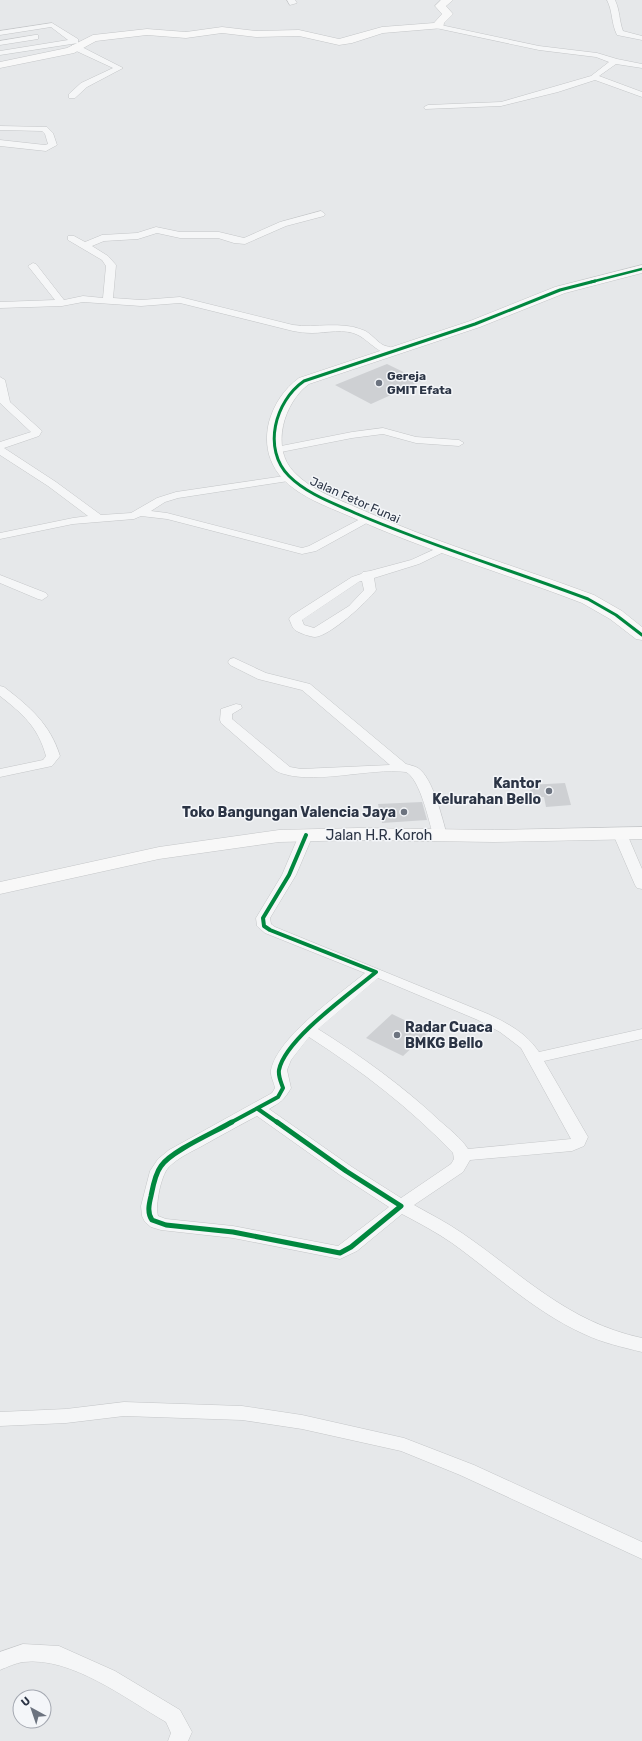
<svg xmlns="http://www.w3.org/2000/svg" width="642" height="1741" font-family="Rubik,sans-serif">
<rect width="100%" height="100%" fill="#e6e8ea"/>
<path fill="#ced0d3" d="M387 364 422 381 371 404 335 385Z
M565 783 571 805 546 807 544 797H532L529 785Z
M422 802 427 820 382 823 378 804Z
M392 1014 429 1032 403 1056 366 1038Z"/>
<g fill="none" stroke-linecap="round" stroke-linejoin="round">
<defs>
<path id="street" d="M287 0H295L297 3 290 5Z
M607 0H615C620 11 619 20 623 31L642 36V40L617 35C611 23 613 12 607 0Z
M52 23 78 39V43L0 55V51L68 40 51 27 0 35V31Z
M436 24 539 46 597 53 617 59 642 64V68L616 64 599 76 642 92V97L595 80 558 92 501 106 425 109 424 107 428 105 501 102 591 76 609 62 596 57 539 50 436 28Z
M35 35H38V39L0 45V41Z
M72 45H78L123 68 87 87 75 98H69V94L81 83 113 68 72 49Z
M0 126 47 127 53 133 57 145 46 151 0 146V140L45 145 48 144 45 134 42 131 0 130Z
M321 211 325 214 324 216 286 226 245 244 234 243 218 238H180L157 233 138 239 104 241 92 246 108 256 116 265 113 298 141 300 180 297 293 325C316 328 342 321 363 330 371 333 376 341 383 345 388 347 393 347 397 351L396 353C380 357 370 341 358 335 345 328 326 333 312 333 305 333 299 332 293 331L180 303 141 306 83 302 62 306 0 308V302L55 300 28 266 33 263 36 264 64 300 83 296 103 298 106 266 102 260 68 240V236H74L85 242 102 235 137 233 156 227 180 232H219L244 238 280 222Z
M0 377 5 380 10 402 42 431 39 436 4 448 56 482 101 515 131 513 157 498 176 492 291 475 295 476 296 478 295 480 178 498 165 502 151 511 167 513 302 548 309 546 364 517H372L374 519 316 551 302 554 167 519 141 516 134 519 73 524 0 539V533L73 518 88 516 48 486 0 455V442L31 432 0 403Z
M383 428 416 437 459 440 464 443 459 446 416 443 383 434 352 438 276 453 271 450 276 447 352 432Z
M444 545 448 546 450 548 448 550 419 564 374 578 376 590C367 602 330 636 315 637 311 637 299 633 295 630 292 628 291 622 289 619L291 616 352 577 361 574 363 572 370 571 411 560ZM360 581H362L364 590 349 606 314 628 304 625 302 620Z
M0 575 46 593 48 596 42 600 38 599 0 583Z
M234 658 266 673 310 684 406 764C409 765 415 766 418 768 433 778 442 818 447 835L445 838H435L433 835C429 821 420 779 406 772 370 767 309 787 276 771L221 723 220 720 221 709 236 704 241 705 242 708 232 714V719L290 767 301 769 390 765 302 690 258 679 230 665 228 662 230 659Z
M0 686 4 687C30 707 50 724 60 756L52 766 0 777V769L43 760 46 756C38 727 23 714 0 696Z
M620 830 625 831 627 834 642 869V889L637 888 635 885 613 834 615 831Z
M306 831 311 832 313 835 296 875 270 918 271 924 275 927 488 1014C509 1024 526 1033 539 1052L642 1029V1039L544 1061 588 1137 584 1146 572 1151 470 1160 463 1172 414 1205C430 1214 446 1222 462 1233 522 1274 567 1322 642 1338V1352C622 1347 603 1343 584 1334 535 1312 495 1274 452 1243 436 1232 419 1223 402 1214L357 1251 340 1259 233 1238 161 1230 151 1227 145 1222 142 1216 141 1206 150 1171 158 1159 169 1150 272 1093 275 1088C274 1082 270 1076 271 1070 278 1036 339 995 365 973L265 933 257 926 256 918 282 875 299 835 301 832ZM378 978 478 1020 500 1032 521 1048 571 1139 468 1149C461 1138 449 1129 440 1121 403 1086 361 1056 318 1029ZM309 1037C362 1071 410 1108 453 1153L454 1159 451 1164 401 1198 352 1167 269 1109C281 1102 284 1100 291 1088L287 1070 291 1060ZM257 1116 340 1175 389 1207 338 1246 233 1226 166 1219 158 1216C155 1205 161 1176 168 1168 177 1158 191 1152 202 1146 220 1136 238 1126 257 1116Z
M124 1402 242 1406 302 1415 404 1438 474 1465 642 1542V1559L460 1475 401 1451 302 1429 242 1420 124 1416 66 1423 0 1426V1412L66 1409Z
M23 1644 59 1646 115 1671 180 1710 192 1732 188 1741H168L171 1733 166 1722C126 1699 71 1656 23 1662 16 1663 7 1667 0 1670V1652Z"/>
<path id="secondary" d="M441 0H453L446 6 453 14 444 23 443 28 383 33 352 43 339 45 299 36 256 37 222 33 186 38 147 35 96 41 74 53 0 68V62L67 48 93 35 147 29 186 32 222 27 256 31 299 30 339 39 382 27 434 23 442 14 435 6Z
M642 265V273L565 293 480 327 309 384C284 402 270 448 294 472 312 491 338 499 360 509 436 543 516 566 594 595L622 611 642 627V640L636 639 610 619 582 603C504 573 424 550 349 516 326 506 300 497 283 479 268 463 264 443 269 422 274 404 284 389 299 378L470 321 555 287Z
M642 827V839L494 842 358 840 279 842 159 859 0 894V882L159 847 279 830 358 828 494 830Z"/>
</defs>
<use href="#street" stroke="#c4c6c8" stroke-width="1"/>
<use href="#secondary" stroke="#c4c6c8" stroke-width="1"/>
<use href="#street" fill="#f5f6f7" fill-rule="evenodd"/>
<use href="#secondary" fill="#f8f8f8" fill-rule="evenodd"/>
<defs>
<path id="cycleway-far3" d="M591 282 642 269"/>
<path id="cycleway-far2" d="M595 281 560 290 475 324 304 381C275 401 262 449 289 476 307 494 333 503 355 513 431 546 511 570 588 599L616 615 642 635"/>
<path id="cycleway-far1" d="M258 1109 278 1123
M230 1123 278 1097 283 1088C281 1082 278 1076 279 1070 285 1039 351 993 376 972L270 930 264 926 263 918 289 875 306 835"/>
<path id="cycleway" d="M232 1122C215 1132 171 1151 161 1166 155 1174 153 1186 151 1196 149 1204 147 1213 152 1220L166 1225 233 1232 340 1253 351 1247 401 1206 346 1171 277 1122"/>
</defs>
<use href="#cycleway-far3" stroke="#f4f6f9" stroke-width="4"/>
<use href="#cycleway-far2" stroke="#f4f6f9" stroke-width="5"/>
<use href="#cycleway-far1" stroke="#f4f6f9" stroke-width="6"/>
<use href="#cycleway" stroke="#f4f6f9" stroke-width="8"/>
<use href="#cycleway-far3" stroke="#00873e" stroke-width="2.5"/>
<use href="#cycleway-far2" stroke="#00873e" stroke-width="3"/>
<use href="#cycleway-far1" stroke="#00873e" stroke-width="4"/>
<use href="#cycleway" stroke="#00873e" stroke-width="5"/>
</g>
<g fill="#6c737f" stroke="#f4f6f9" stroke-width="1.5">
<circle cx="379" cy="383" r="4"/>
<circle cx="549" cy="791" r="4"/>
<circle cx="404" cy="812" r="4"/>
<circle cx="397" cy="1035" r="4"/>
</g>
<g text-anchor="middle" stroke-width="3" stroke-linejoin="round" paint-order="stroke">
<g font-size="12" font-weight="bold" fill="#2b3445" stroke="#f4f6f9" text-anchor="start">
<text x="387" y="380">Gereja<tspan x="387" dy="14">GMIT Efata</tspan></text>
</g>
<g font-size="12" fill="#2b3445" stroke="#f4f6f9">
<text transform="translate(355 500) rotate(24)" y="4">Jalan Fetor Funai</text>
</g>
<g font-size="14" font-weight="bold" fill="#2b3445" stroke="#f4f6f9" text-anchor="end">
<text x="541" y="788">Kantor<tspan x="541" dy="16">Kelurahan Bello</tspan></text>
<text x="396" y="817">Toko Bangungan Valencia Jaya</text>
<text x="405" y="1032" text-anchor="start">Radar Cuaca<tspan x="405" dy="16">BMKG Bello</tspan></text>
</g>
<g font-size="14" fill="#2b3445" stroke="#f4f6f9">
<text x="379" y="840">Jalan H.R. Koroh</text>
</g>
</g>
<g transform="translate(32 1709) rotate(320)"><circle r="19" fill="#f4f6f9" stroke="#a4a8b1"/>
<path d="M0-3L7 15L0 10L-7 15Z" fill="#6c737f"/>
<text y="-6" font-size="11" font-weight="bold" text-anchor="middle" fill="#2b3445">U</text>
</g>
</svg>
